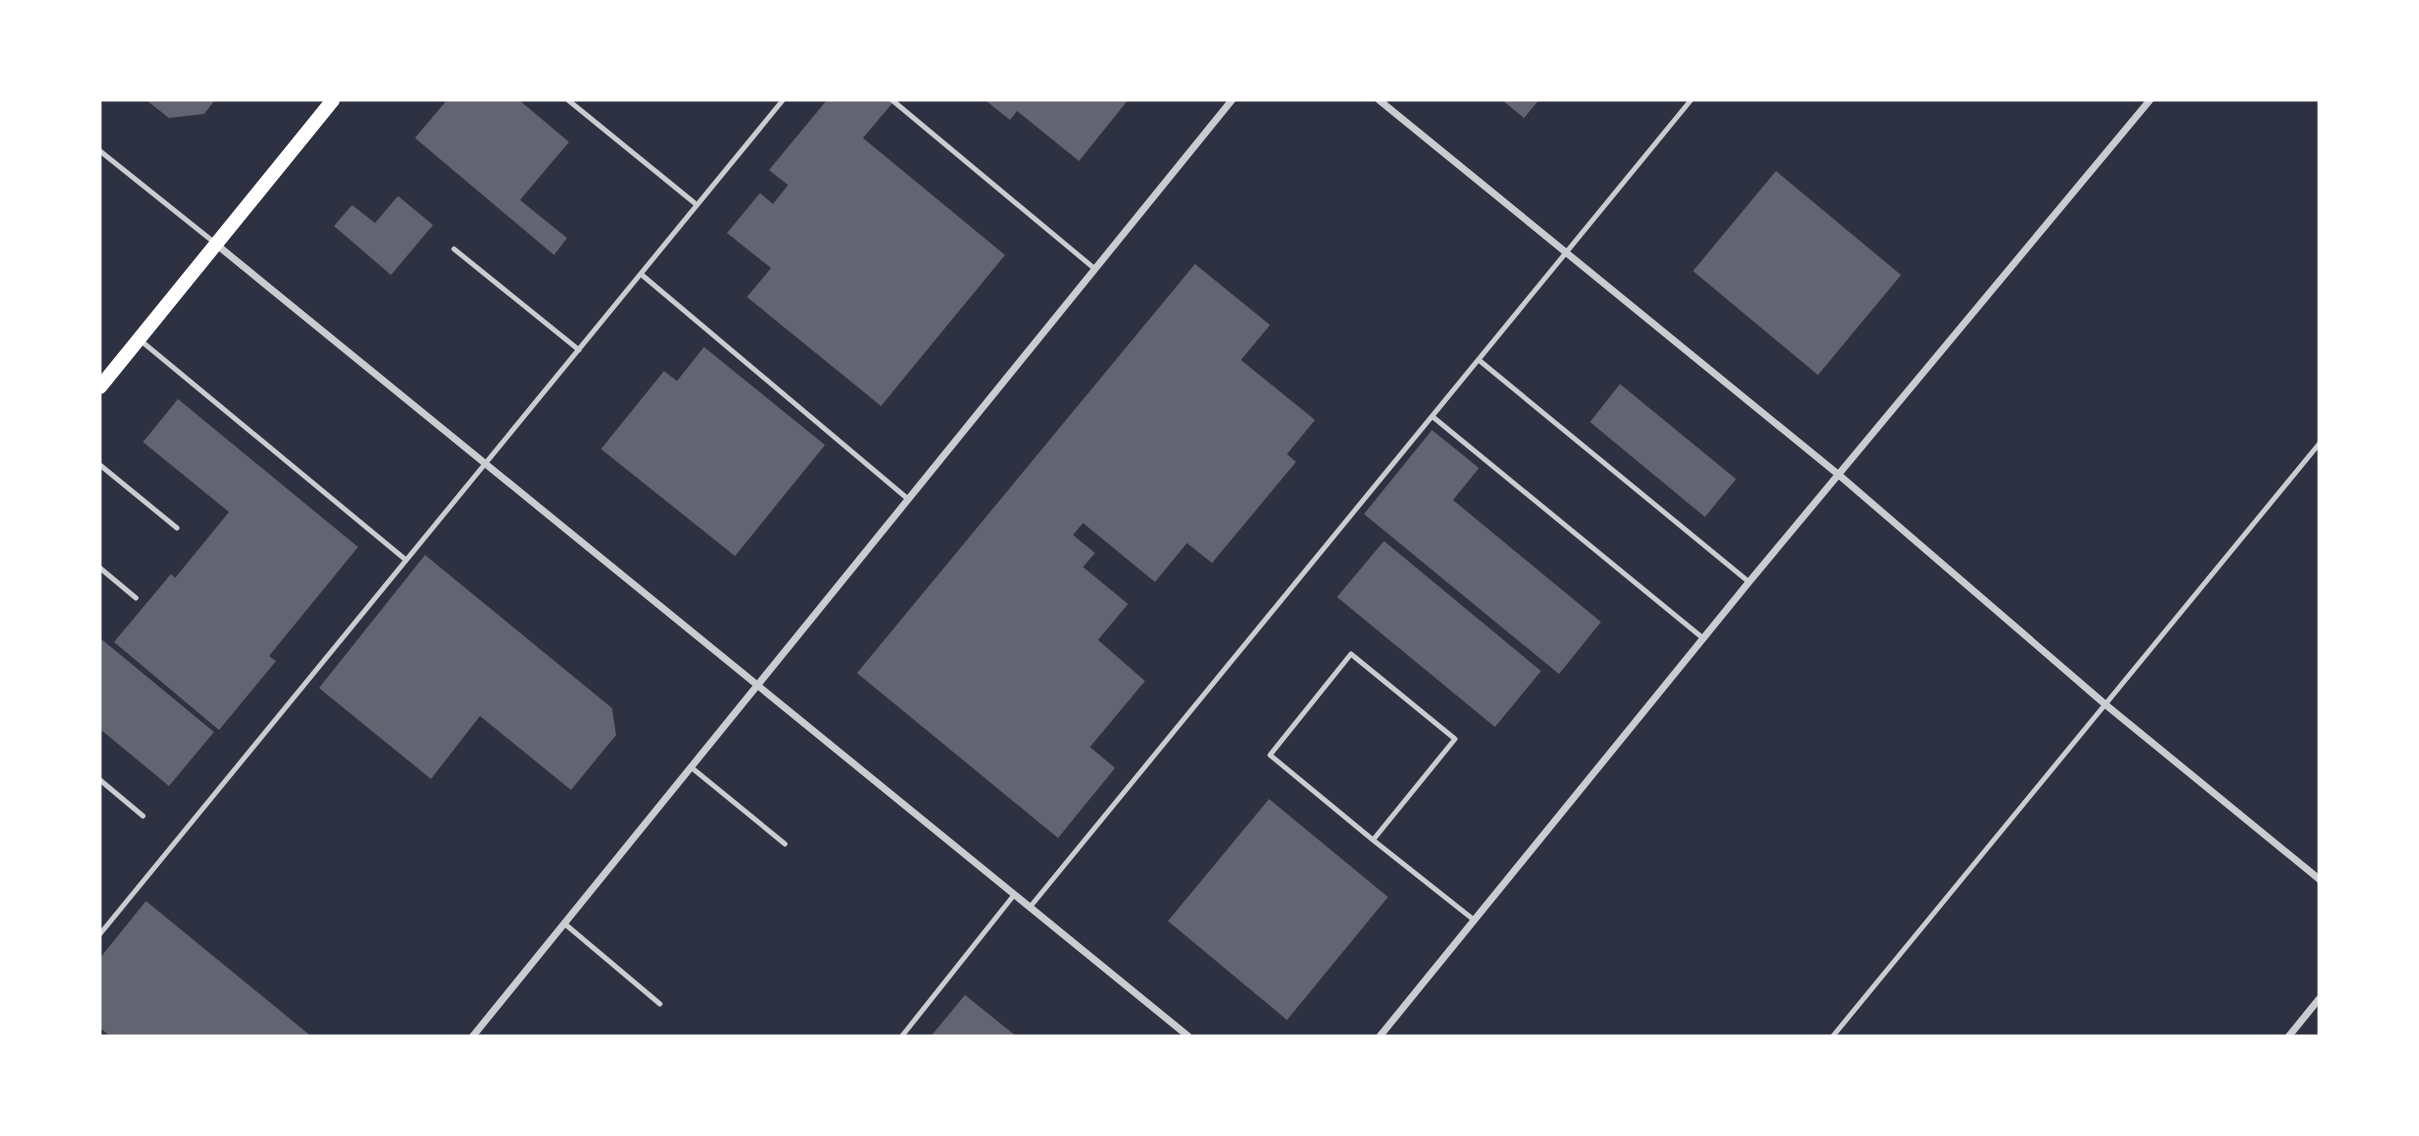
<svg xmlns="http://www.w3.org/2000/svg" width="2419" height="1136" font-family="'Titillium Web',sans-serif">
<rect width="100%" height="100%" fill="#2d3142"/>
<path fill="#626471" d="M146 100H215L204 114 169 118Z
M447 100H519L569 142 520 200 567 238 554 255 415 138Z
M827 100H895L863 138 1005 255 881 406 747 297 771 268 727 233 760 193 773 204 788 185 769 170Z
M985 100H1128L1079 161 1017 111 1010 120Z
M1502 100H1539L1524 118Z
M1776 171 1901 275 1818 375 1693 271Z
M398 196 433 225 391 275 334 226 352 205 375 223Z
M1195 264 1270 325 1241 360 1315 420 1287 454 1296 462 1212 563 1187 543 1155 582 1083 523 1073 535 1095 553 1083 567 1128 604 1098 640 1145 681 1090 747 1115 768 1058 838 857 673Z
M704 347 825 445 735 556 601 449 664 371 677 381Z
M1620 384 1736 479 1705 517 1590 422Z
M178 399 358 547 269 656 276 661 219 730 114 642 171 574 175 578 229 512 143 442Z
M1432 430 1479 468 1453 500 1601 622 1559 674 1364 514Z
M1384 541 1541 671 1495 727 1337 597Z
M425 555 612 708 616 735 571 790 480 716 431 779 319 688Z
M100 638 214 732 169 786 100 729Z
M1269 799 1388 897 1287 1020 1168 921Z
M146 901 311 1036H110L100 1028V958Z
M965 995 1016 1036H931Z"/>
<g fill="none" stroke-linecap="round" stroke-linejoin="round">
<path stroke="#caccd0" stroke-width="5" d="M568 100 697 205
M892 100 1095 269
M100 151 215 243
M454 249 579 350
M642 275 908 499
M140 340 406 560
M1480 361 1749 582
M1433 417 1704 639
M100 465 177 528
M100 568 136 598
M1351 654 1455 739 1373 840 1270 755Z
M692 768 785 844
M100 780 143 816
M1373 840 1474 920
M1030 907 1691 100
M565 924 660 1004
M100 934 783 100
M902 1036 1014 895
M1833 1036 2319 444"/>
<path stroke="#caccd0" stroke-width="7" d="M1379 100 1839 475 2106 705 2319 879
M217 245 1188 1036
M473 1036 1232 100
M1380 1036 1749 582 2150 100
M2289 1036 2319 999"/>
<path stroke="#fff" stroke-width="14" d="M100 387 333 100"/>
</g>
<rect width="2419" height="1136" fill="none" stroke="#ffffff" stroke-width="203"/>
</svg>
